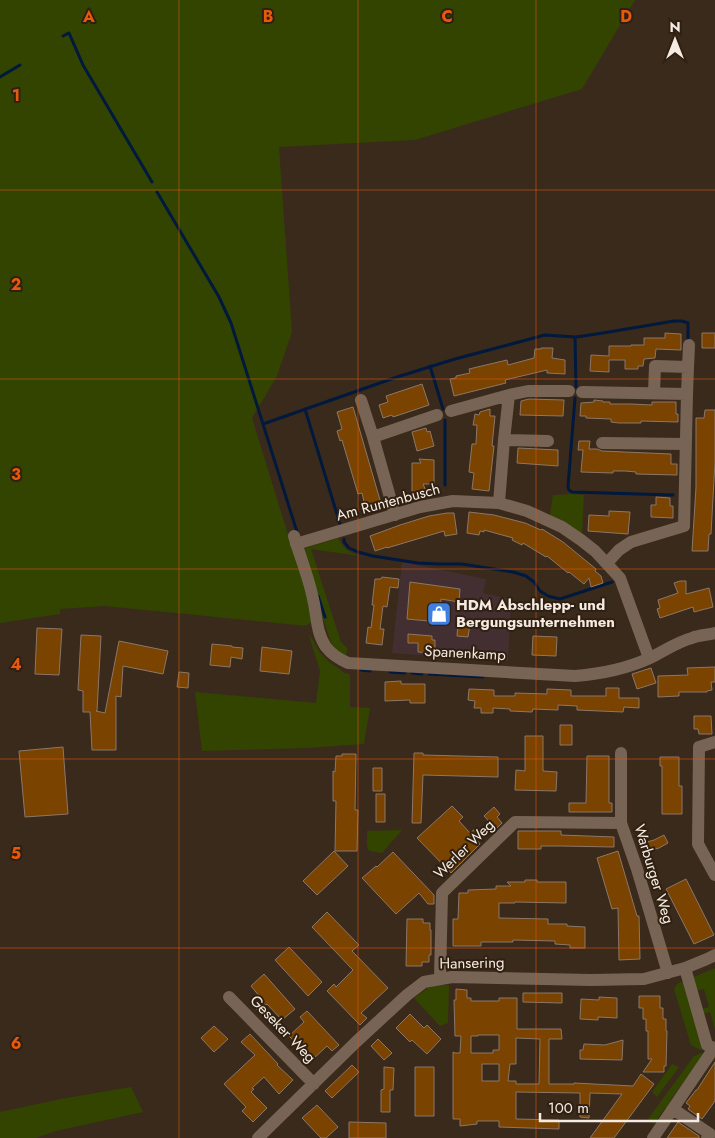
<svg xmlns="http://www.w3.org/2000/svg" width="715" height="1138" font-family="Jost,sans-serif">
<rect width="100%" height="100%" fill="#3a2a1c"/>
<path fill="#432f31" d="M402 562 486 579 483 593 511 599 508 661 392 653Z"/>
<path fill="#324400" d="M0 0H635L582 89 415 140 279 147 292 332 277 376 252 418 290 541 295 551 313 620C309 626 305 626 297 625L105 606 60 609V614L0 623Z
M573 494 584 495 582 534 550 515 553 495Z
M338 538C344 549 348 552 360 556L311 549 341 642 347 648 346 657 340 653 332 645 300 550Z
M309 634C315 642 318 652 325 658 331 665 339 667 344 673L350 674V707L370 708 364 744 308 748 202 751 195 692 316 703 320 671 311 642Z
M402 830 382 853 369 851 367 846V831Z
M715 968V1029L710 1012 702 1014 701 1009 709 1007 704 989 696 991 694 977Z
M683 981 703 1050H700L691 1045 674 989 677 984Z
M439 985H449L448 1023 440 1026 414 998 428 988Z
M701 1053 704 1055 675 1094 670 1101 671 1108H665L654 1124 648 1119 694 1056Z
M672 1064 679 1067 657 1097 652 1092Z
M131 1087 143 1112 56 1131 36 1138H0V1112L61 1099Z"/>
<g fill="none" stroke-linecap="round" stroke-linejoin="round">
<path stroke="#00193d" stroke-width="3" d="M63 36 69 33 83 65 152 182
M0 77 20 65
M157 192 219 297 231 323 263 424 397 377 455 359 545 335 575 337 576 387
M576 337 603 333 674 321H682L688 323V341
M430 366 443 409
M575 398 568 487 569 490 572 492 673 495
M305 409 340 524
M263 424 297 532
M445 485V420
M344 539V542L349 548 358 552 373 556 418 563 439 564H462L513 572 526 576 534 582 540 591 548 596 560 599 612 582
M318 596 325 617
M361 670 370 671
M390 672 405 673
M412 673 422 674
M429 674 483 677"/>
</g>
<path fill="#7a4300" stroke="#8b7767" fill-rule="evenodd" d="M665 333 681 334V350L656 349 655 358 644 359 643 366H638V369H625V360H609V372L590 371 591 355 609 356V346H631V345H644V338H665Z
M702 333H715V348H702Z
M541 348H553L552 358 565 360V374L547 373V370L505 380 506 383 454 396 450 379 456 378V376L470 373 469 369 507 360 508 365 534 358 535 349H541Z
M422 384 429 405 393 417 392 415 383 418 379 405 388 402 386 396Z
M529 399 564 400 563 416 520 415 521 401Z
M594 400 603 401V402H610V404H631L652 405V402H676V414H678V422L641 421V423H619L611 422V419L586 418V416H580L581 403 594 402Z
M353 407 382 507 369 512 367 506H365L362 493 358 494 342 440 340 441 337 431 342 429 337 412Z
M490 409V416H495L492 446H494L489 491 472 489 474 473 469 472 472 444H476L477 425H473L475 414 479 415 480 412Z
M705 410H715V462L711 534H709L708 551H692L696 487V418H704Z
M426 428 427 432 430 431 434 446 417 451 412 432Z
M579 441H590L589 449H597L602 451 671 454V464H677V475L636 474V472L625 471H613V473L581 472 583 450H578Z
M518 448 558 450V466L517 463Z
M419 459 434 460V484H423L426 491 414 495 412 491V463H421Z
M656 497 670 498V506H673V518L651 517V505H656Z
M609 511 630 512 628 534 588 531 589 515 609 516Z
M469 512 494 515 525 523 541 530 542 529 563 542 596 569 595 571 601 576 603 583 591 587 589 578 584 584 569 572 568 573 547 556 546 557 523 543 522 545 512 540 513 538 484 530V532L480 531 479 535 467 533Z
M447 513H454L457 534 445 536 444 531 387 548V547L375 551 370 536 400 525 429 516Z
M382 577 399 579 398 588 390 587 387 607 383 606 380 629H384L382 645 366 643 368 627 371 628 374 605H372L375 579H381Z
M680 581H686V594L709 588 713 607 694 612 693 607 660 618 657 609 660 608 658 600 678 593 674 583Z
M410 582 460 589 459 602 441 599 439 622 407 619Z
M458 623 470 624 468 637 457 636Z
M37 628 62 629 59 675 35 674Z
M408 634 432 636V640H435V651H432L431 653 418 652V643H408Z
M81 635 101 636 97 711H96L105 713 119 641 168 651 163 674 123 666 121 697 116 696V750H92L90 712H83V691L78 690Z
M533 636 557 637 556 656 532 655Z
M212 644 232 646V647L243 648 242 659 231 657 230 667 210 665Z
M262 647 292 651 289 674 260 671Z
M715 667V682H711L712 690 707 691V692H679V696L658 697V676L688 675 687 668Z
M651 668 656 683 637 689 632 674Z
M179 672 189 673 188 688 177 687Z
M401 681V684H425V703H410V700L385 701V682Z
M606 688H619V698H639V708L624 707 623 712 577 710V706L558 705V710L533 709 532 712 510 711V709L493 708V713H481V708H474L475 701 468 700 469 689 494 690V696H515V693L547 694V689L571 690V696H606Z
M694 716H711L712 734H699L698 729H694Z
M560 725H572V745H560Z
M525 736H543V771L557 772 556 791 515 790 516 770 525 771Z
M63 747 68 814 25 817 19 751Z
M414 753H423V755L498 757V777L423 775 421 823H412Z
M342 754H356L355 810H358L357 851H335L336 801H333V771L335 772 336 756H342Z
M587 756H609V803H612V812H569V803H586Z
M660 757H679V786H682V814H662V766H660Z
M373 768H382V791H373Z
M376 794H385V822H376Z
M452 806 463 817 459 821 470 833 475 829 481 836 477 840 480 844 451 873 417 838Z
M494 807 500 814 497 817 502 823 496 829 484 816Z
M518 831H561V835L614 837V847L561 846H541V849H518Z
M664 835 668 843 659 848 642 853 640 844 654 840Z
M334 851 348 866 317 895 303 881Z
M618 851 637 916H639L640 959 619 960 618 908 612 909 597 858Z
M393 852 434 895V904H428L419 893 396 914 362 878 376 866 377 867Z
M686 879 714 935 694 944 666 889Z
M525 880H537V882H566V903L515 902V903H499V918L548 919V924H567V926L585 927V948H570V945L555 944V941L513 940V942H481V946H453V919H458L459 893H468V890L496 889V886H511L507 882H525Z
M327 912 359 945 352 951 388 988 361 1013 367 1018 360 1025 327 991 334 984 336 987 353 970 312 927Z
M407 919H423V923H430V930H431V955H429V962H422V966H406Z
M289 947 322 982 308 996 275 960Z
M264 974 295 1009 282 1020 267 1004 258 1011 253 1004 260 997 251 986Z
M456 989 467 990V998H471V1001H499V998H517V1029H561L562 1039H549V1084H574V1083L633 1086 641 1074 654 1084 614 1138H590L622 1094 590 1093 589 1118 580 1117V1093L516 1092V1119L559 1120V1129L499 1127V1121H477V1124L460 1126V1119H453V1052L455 1053H460L461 1036H455L454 1000H456ZM478 1035H499V1050H493V1053H471V1036H478ZM516 1038 540 1039 539 1084H516V1081H508L510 1064H516ZM482 1064H499V1081H482Z
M523 993H562V1003L523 1002Z
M639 996H660V1008H663V1019H666V1031H667L666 1066H664V1072H643L652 1059H648V1031H646V1019H643V1008H639Z
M599 997 617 998V1018L598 1017V1020L580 1019 581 999 599 1000Z
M307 1011 339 1045 332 1051 327 1046 312 1060 289 1036 304 1022 300 1017Z
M410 1014 424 1028 427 1025 441 1039 427 1054 412 1040 410 1042 396 1028Z
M214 1026 228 1039 214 1052 201 1038Z
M250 1034 278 1064 277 1065 293 1080 279 1094 264 1077 252 1088 254 1089 251 1092 267 1108 253 1122 242 1111 246 1107 224 1084 255 1055 241 1042Z
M378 1039 392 1053 384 1060 371 1046Z
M623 1040 622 1060 580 1059V1050H583L584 1044 605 1045Z
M715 1062V1101L702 1119 688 1109 690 1106 686 1103 696 1090H697Z
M352 1065 359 1072 332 1098 325 1091Z
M384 1067 394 1068 393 1090H390V1112H381V1090L384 1089Z
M415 1067H434V1116H415Z
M317 1105 338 1127 326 1138H321L302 1118Z
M349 1122 386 1123V1138H349Z
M678 1122 699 1136V1138H667Z"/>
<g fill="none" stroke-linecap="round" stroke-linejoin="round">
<path stroke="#776454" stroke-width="12" d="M688 367 689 345
M582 392 687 394 684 526 631 542 619 550 607 563
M654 393 655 366 688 367 687 394
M509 395 528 391H569
M361 400 373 437
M451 411 509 395 504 440 499 503
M504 440 548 441
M602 443 686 444
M395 515 373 437 437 415
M294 536C300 557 309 578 313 599 317 615 316 633 326 647 332 655 339 659 348 663L575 676C600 674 626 669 650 658 664 651 677 642 692 638 699 635 708 635 715 633
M296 544 420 507 453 501 499 503 527 511 562 527 581 540 595 551 620 578 649 658
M715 742 699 747 698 844 715 875
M621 753V823L637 869 668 973
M440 978 442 893 515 822 621 823
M229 997 314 1084
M673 1109 710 1134 707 1138
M258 1138 356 1042 407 995 424 982 452 977 591 980 644 979 685 968 707 959 715 955
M653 1138 714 1048 707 1045 685 968"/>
</g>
<path fill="none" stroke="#e8590c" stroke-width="1" stroke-opacity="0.55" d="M179 0V1138M358 0V1138M536 0V1138M0 190H715M0 379H715M0 569H715M0 759H715M0 948H715"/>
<defs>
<symbol id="shop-square" viewBox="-11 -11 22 22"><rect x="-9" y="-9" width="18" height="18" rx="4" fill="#3f7fe0" stroke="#2f2012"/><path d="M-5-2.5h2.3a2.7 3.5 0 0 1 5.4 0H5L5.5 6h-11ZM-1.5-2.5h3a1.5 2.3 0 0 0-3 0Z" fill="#fff"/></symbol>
</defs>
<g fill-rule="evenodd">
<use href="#shop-square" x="425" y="600" width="28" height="28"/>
</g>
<g text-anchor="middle" stroke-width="4" stroke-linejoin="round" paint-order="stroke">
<g font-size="15" fill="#f6ebe2" stroke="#2f2012">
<text transform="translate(388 502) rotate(-15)" y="5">Am Runtenbusch</text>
<text transform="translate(465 653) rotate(3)" y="5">Spanenkamp</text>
<text transform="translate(464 849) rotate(-44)" y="5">Werler Weg</text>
<text transform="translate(654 874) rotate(73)" y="5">Warburger Weg</text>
<text transform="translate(472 963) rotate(-1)" y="5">Hansering</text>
<text transform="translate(283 1029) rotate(46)" y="5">Geseker Weg</text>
</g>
<g font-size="15" font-weight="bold" fill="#f6ebe2" stroke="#2f2012" text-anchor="start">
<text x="456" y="610">HDM Abschlepp- und<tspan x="456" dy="17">Bergungsunternehmen</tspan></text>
</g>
</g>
<g font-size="16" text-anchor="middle" font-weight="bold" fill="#e8590c" stroke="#2f2012" stroke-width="4" stroke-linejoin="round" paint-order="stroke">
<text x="89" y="22">A</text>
<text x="268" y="22">B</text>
<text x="447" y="22">C</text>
<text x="626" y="22">D</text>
<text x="16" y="101">1</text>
<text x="16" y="290">2</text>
<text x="16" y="480">3</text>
<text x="16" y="670">4</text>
<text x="16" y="859">5</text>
<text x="16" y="1049">6</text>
</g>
<g transform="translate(675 40)" stroke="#2f2012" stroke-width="4" paint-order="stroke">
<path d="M0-4L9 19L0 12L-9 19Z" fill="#f6ebe2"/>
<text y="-8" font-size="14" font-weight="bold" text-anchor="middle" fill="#f6ebe2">N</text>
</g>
<path d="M540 1113v8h158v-8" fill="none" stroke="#f6ebe2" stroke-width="2.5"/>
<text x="548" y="1113" font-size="15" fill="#f6ebe2" stroke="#2f2012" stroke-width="4" paint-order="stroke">100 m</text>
</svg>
